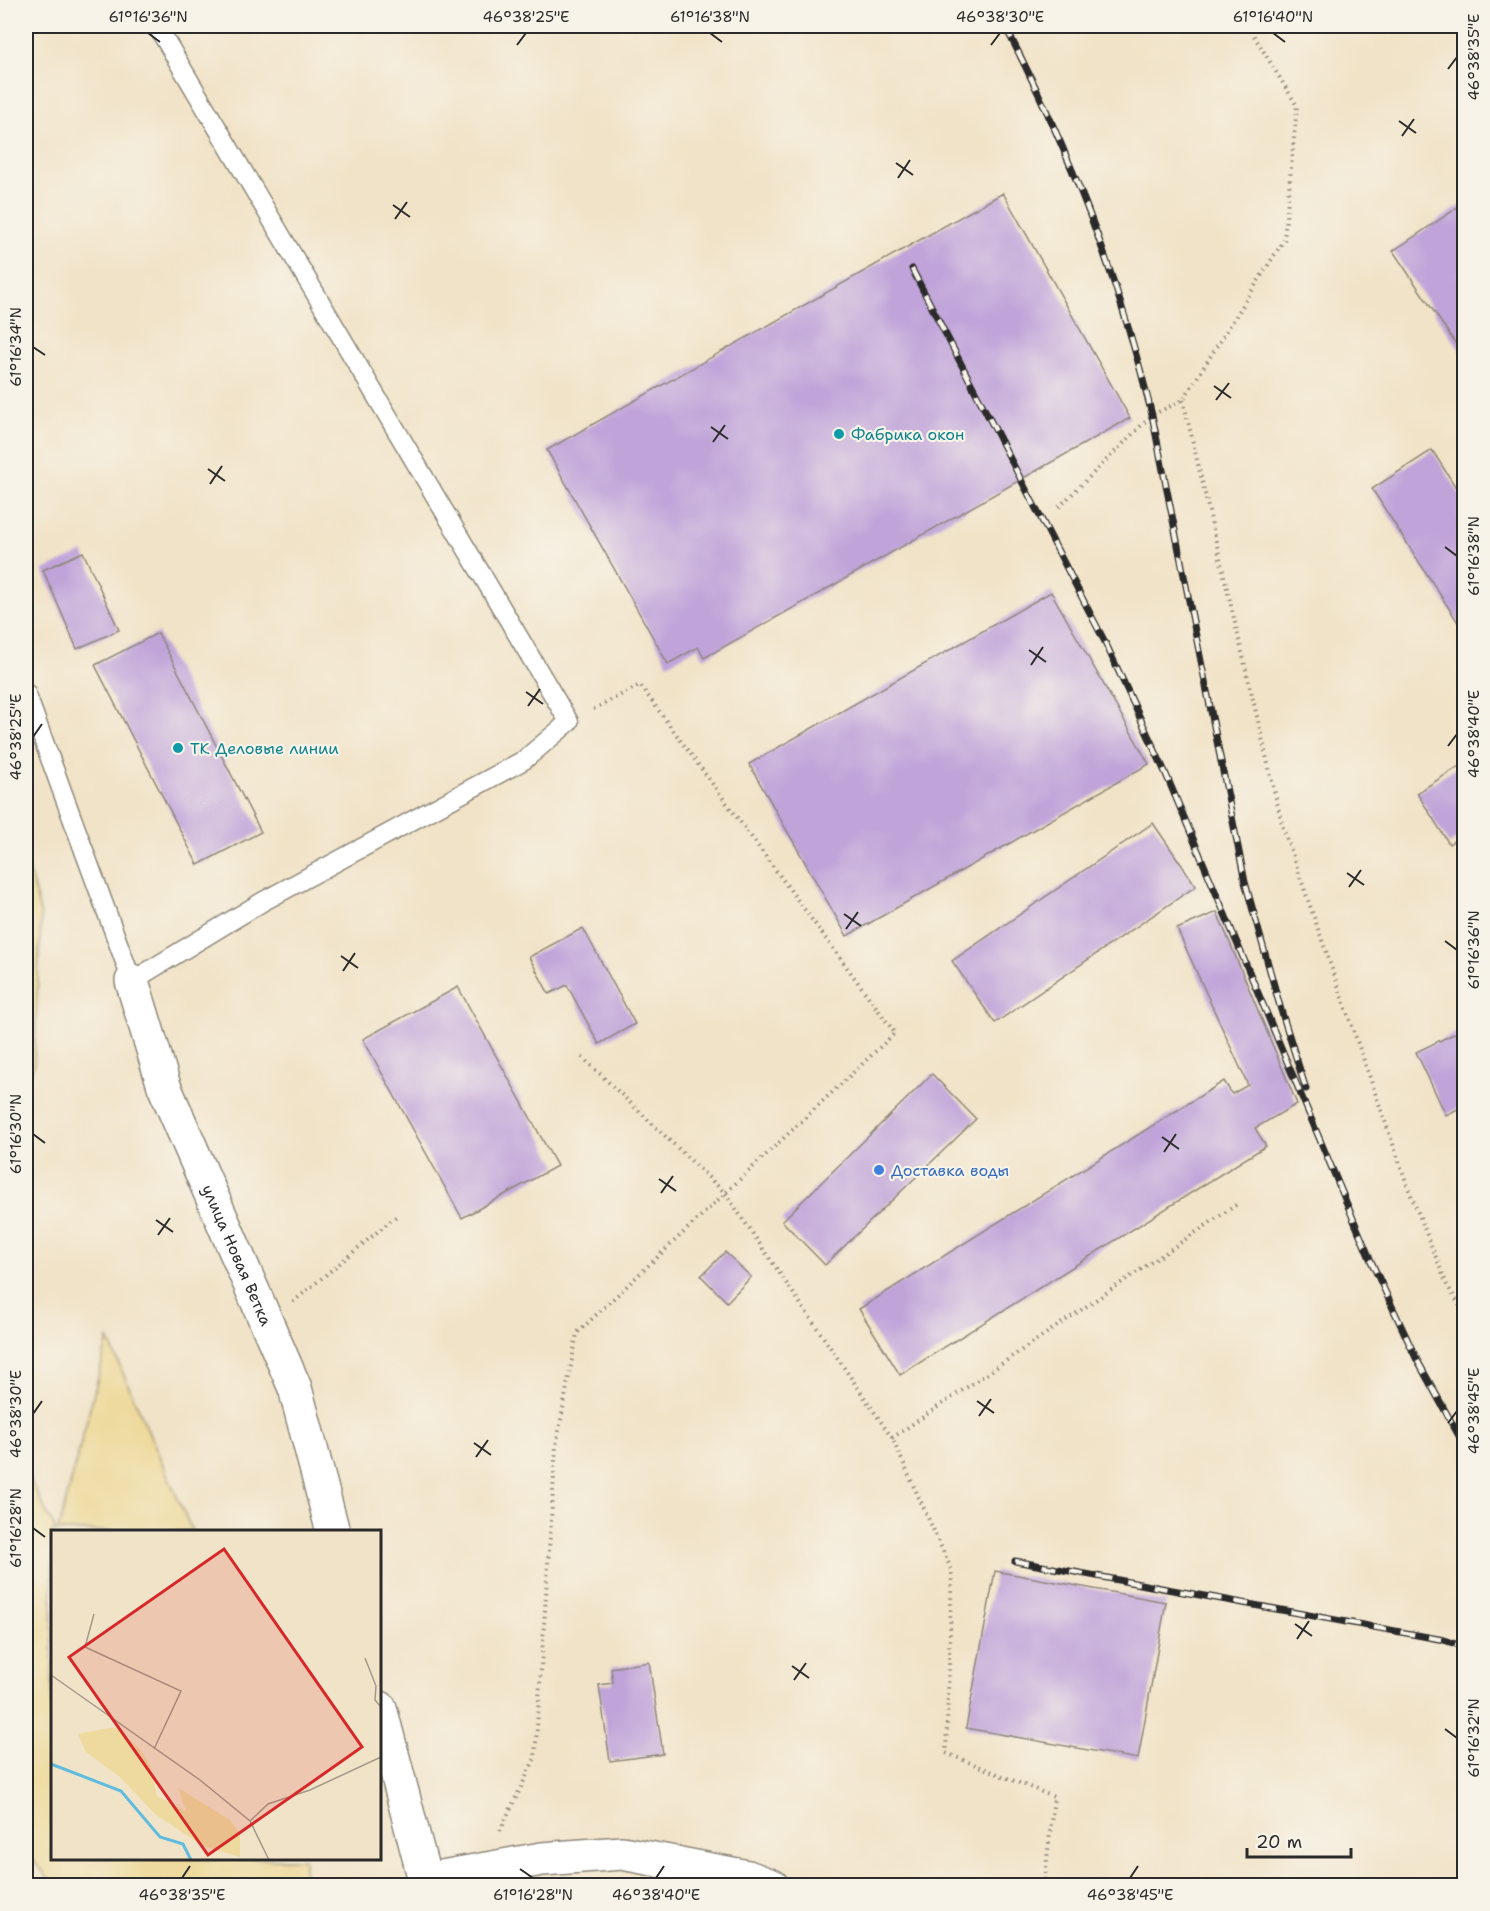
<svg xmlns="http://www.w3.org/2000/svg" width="1490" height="1911" font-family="'Shantell Sans',sans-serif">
<rect width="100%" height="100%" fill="#f7f3e8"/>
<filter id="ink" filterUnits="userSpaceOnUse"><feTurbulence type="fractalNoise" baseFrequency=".0167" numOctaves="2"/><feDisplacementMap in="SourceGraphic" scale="12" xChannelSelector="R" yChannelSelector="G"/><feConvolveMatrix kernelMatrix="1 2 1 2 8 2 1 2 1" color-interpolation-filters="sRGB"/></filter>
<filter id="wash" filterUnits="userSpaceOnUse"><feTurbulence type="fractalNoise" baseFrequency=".008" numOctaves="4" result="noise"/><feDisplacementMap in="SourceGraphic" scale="24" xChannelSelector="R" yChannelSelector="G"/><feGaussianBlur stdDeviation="1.35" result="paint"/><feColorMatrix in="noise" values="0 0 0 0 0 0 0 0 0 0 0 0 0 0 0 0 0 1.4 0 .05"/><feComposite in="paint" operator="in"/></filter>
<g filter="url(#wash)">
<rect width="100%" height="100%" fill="#f1e3c8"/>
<path fill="#eeda9e" stroke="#8c8264" stroke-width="1.5" d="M26 858 41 916 34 1064 26 1085Z
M108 1339 192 1531H58Z
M26 1472 56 1531 52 1532V1858L304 1859V1885H54L26 1851Z"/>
<g id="blocks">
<path fill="#bfa3d9" d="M1003 193 1130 418 704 658 698 647 668 664 547 450Z
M1463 204 1464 207V356L1393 251Z
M1432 450 1464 500V621L1459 624 1372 489Z
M83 552 119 630 77 649 43 570Z
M1051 592 1149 764 847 936 749 764Z
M158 633 261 832 198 865 95 665Z
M1464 763V834L1449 844 1417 793Z
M1153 823 1196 886 995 1023 952 961Z
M1217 912 1297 1104 1255 1128 1266 1146 900 1375 859 1309 1224 1081 1232 1094 1248 1085 1177 929Z
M583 928 635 1024 599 1044 567 985 549 994 529 957Z
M458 987 557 1166 462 1218 363 1039Z
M1464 1029V1106L1446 1115 1416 1052Z
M932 1074 976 1119 825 1265 782 1221Z
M725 1252 751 1277 727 1302 701 1276Z
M995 1571 1166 1602 1138 1759 966 1728Z
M649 1662 663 1754 610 1761 599 1685 613 1683 611 1668Z"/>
</g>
</g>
<g filter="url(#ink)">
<use href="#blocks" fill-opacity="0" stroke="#8e877a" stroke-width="1.5"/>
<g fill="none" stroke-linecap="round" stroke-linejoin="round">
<defs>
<path id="service" d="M26 693 132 981 262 902 524 760 569 722 157 26"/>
<g id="minor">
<path id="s1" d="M132 981 164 1086 295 1388 333 1532"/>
<path d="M380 1708 425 1880 542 1859 622 1853 748 1877 772 1886"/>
</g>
<path id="tertiary" d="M425 1886V1880"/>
</defs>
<use href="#service" stroke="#8e877a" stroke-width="21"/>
<use href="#minor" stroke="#8e877a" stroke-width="36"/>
<use href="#tertiary" stroke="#8e877a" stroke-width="36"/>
<path stroke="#8e877a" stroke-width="4" stroke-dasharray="1.5 4.5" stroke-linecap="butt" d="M1183 400 1283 828 1409 1190 1447 1285 1464 1313
M1059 507 1152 415 1183 400 1284 240 1297 106 1248 26
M582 1057 725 1193 892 1438 952 1571 946 1753 1054 1797 1044 1886
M293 1302 399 1214
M892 1438 1239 1203
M500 1831 535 1758 556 1446 577 1333 895 1033 640 685 592 710"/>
<use href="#service" stroke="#fff" stroke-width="18"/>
<use href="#minor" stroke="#fff" stroke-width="33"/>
<use href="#tertiary" stroke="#fff" stroke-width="33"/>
<defs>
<path id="rail" d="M1005 26C1069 149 1119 279 1152 415L1245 882 1281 1010 1306 1089
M912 269 1106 644 1165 772 1371 1261 1416 1358 1464 1445
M1015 1561 1444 1640 1464 1647"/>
</defs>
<use href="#rail" stroke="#2b2b2b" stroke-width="7"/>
<use href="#rail" stroke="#f7f3e8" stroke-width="4.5" stroke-dasharray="14" stroke-linecap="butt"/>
</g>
</g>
<path fill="none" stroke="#2b2b2b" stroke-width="2" d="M148 33 160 42M710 33 722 42M1273 33 1285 42M517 45 526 33M991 45 1000 33M1448 69 1457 57M1399 121 1416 133M1402 136 1414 119M896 163 913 175M898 178 910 160M393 205 410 217M395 219 407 202M33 347 45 355M1214 386 1231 398M1216 400 1229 383M711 427 728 439M713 442 725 425M208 469 225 481M210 484 222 466M1445 547 1457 556M1029 650 1046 662M1031 665 1043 647M526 692 543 704M528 706 540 689M33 737 42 724M1448 746 1457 734M1347 873 1364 885M1349 887 1361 870M844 914 861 926M846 929 858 912M1445 941 1457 950M341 956 358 968M343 971 355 953M33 1134 45 1143M1162 1137 1179 1149M1164 1152 1176 1134M659 1179 676 1191M661 1193 673 1176M156 1220 173 1232M158 1235 170 1218M977 1401 994 1413M33 1414 42 1401M979 1416 991 1399M1448 1423 1457 1411M474 1443 491 1455M476 1457 488 1440M33 1528 45 1537M1295 1624 1312 1636M1297 1639 1309 1621M792 1666 809 1678M794 1680 806 1663M1445 1729 1457 1738M520 1869 533 1878M182 1878 190 1866M656 1878 664 1866M1130 1878 1138 1866"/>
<g fill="#0f9aa8" stroke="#f7f3e8" stroke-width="2">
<circle cx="839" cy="434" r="6"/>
<circle cx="178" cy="748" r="6"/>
</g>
<circle fill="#3f7fe0" stroke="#f7f3e8" stroke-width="2" cx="879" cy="1170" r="6"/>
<g text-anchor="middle" stroke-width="4.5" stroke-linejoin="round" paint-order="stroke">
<g font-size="16" fill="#0d838f" stroke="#f7f3e8" text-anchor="start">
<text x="851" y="440">Фабрика окон</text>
<text x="190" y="754">ТК Деловые линии</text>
</g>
<g font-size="16" fill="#366cbe" stroke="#f7f3e8" text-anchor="start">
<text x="891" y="1176">Доставка воды</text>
</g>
<g font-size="16" fill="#2b2b2b" stroke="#f7f3e8">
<text dy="6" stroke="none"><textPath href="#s1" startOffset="294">улица Новая Ветка</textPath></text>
</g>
</g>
<g transform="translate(51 1530)">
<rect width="330" height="330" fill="#f1e3c8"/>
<path d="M63 197 89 219 99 235 106 266 135 281 127 258 179 290 189 304V327L152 316 104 284 69 247 35 222 27 204Z" fill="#eeda9e"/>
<path fill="none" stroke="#60bcde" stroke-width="3" d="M0 234 70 261 109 307 132 314 140 330"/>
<path fill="none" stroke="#a29989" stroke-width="1.5" d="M43 84 34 117 130 161 103 219M314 128 325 156 324 170 330 177M0 145 149 250 199 291 218 330M199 291 217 274 259 260 330 227"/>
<path fill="#d62828" fill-opacity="0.15" stroke="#d62828" stroke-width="3" d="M173 19 311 217 157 325 18 127Z"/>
<rect width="330" height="330" fill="none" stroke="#2b2b2b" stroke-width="3"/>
</g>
<rect width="1490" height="1911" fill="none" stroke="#f7f3e8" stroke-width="66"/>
<path d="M1247 1848v9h104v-9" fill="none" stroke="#2b2b2b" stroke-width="3"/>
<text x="1256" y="1848" font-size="18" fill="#2b2b2b" stroke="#f7f3e8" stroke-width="4.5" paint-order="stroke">20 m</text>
<rect x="33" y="33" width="1424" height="1845" fill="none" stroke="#2b2b2b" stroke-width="2"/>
<g font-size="15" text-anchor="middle" fill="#2b2b2b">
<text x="148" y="22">61°16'36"N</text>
<text x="526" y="22">46°38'25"E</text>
<text x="710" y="22">61°16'38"N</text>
<text x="1000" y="22">46°38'30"E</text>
<text x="1273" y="22">61°16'40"N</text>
<text transform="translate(1474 57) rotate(-90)" y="5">46°38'35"E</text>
<text transform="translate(16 347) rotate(-90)" y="5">61°16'34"N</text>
<text transform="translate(1474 556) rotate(-90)" y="5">61°16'38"N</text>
<text transform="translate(1474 734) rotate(-90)" y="5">46°38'40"E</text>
<text transform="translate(16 737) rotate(-90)" y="5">46°38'25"E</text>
<text transform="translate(1474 950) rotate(-90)" y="5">61°16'36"N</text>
<text transform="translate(16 1134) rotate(-90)" y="5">61°16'30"N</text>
<text transform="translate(1474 1411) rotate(-90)" y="5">46°38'45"E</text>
<text transform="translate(16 1414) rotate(-90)" y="5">46°38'30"E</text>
<text transform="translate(16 1528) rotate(-90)" y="5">61°16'28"N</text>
<text transform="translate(1474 1738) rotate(-90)" y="5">61°16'32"N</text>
<text x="182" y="1900">46°38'35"E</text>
<text x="533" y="1900">61°16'28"N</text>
<text x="656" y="1900">46°38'40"E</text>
<text x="1130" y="1900">46°38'45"E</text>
</g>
</svg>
